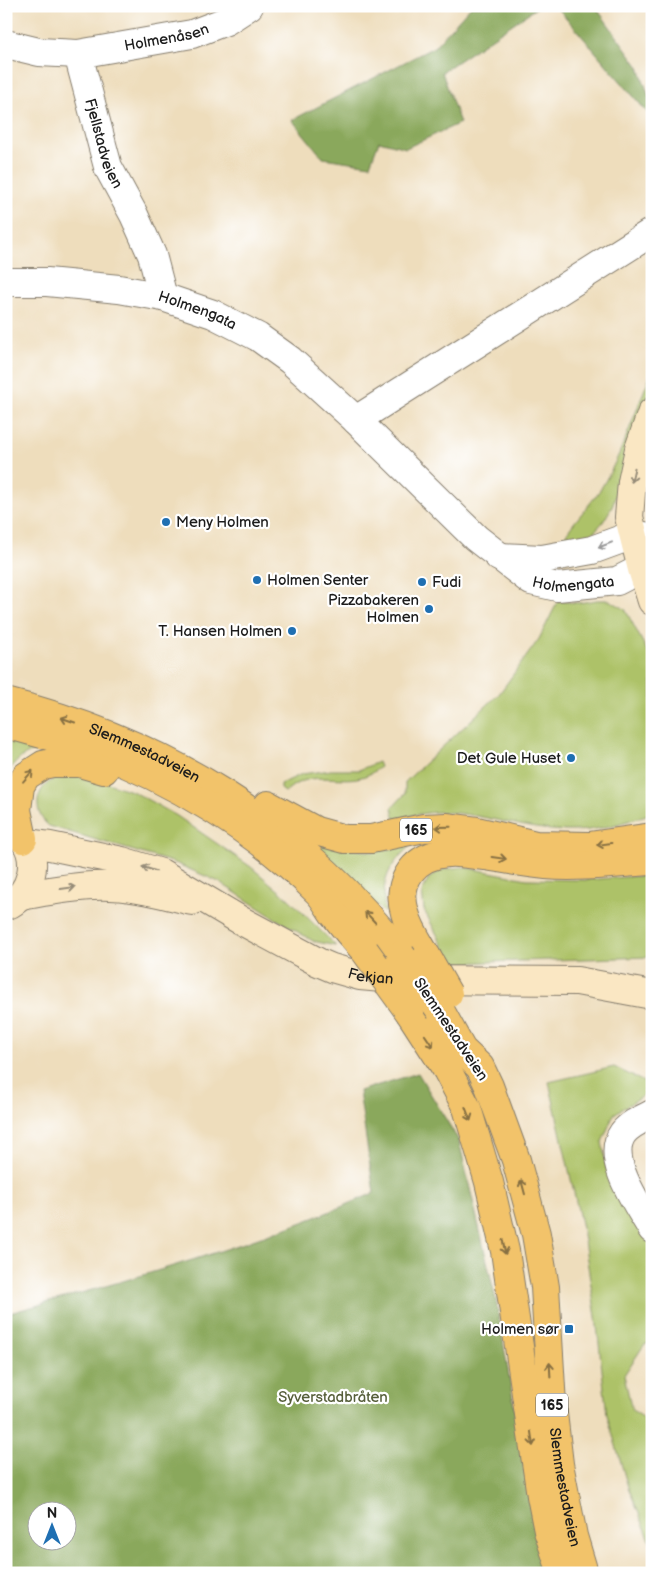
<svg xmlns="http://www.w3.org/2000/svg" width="658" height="1579" font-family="'Balsamiq Sans',sans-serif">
<rect width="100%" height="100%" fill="#fff"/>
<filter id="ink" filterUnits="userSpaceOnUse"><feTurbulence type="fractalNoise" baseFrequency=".02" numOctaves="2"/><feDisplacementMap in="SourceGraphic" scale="10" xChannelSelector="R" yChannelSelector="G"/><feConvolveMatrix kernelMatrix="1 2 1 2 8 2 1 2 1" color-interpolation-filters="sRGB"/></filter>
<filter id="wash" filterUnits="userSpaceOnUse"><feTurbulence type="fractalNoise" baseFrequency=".0096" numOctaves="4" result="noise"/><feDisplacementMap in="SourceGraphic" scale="20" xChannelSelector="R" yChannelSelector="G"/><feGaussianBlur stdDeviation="1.12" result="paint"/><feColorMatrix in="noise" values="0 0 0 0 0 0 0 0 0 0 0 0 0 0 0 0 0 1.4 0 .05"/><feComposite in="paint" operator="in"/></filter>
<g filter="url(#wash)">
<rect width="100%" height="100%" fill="#eeddbc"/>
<path fill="#adc267" stroke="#646f42" d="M652 371V386L631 444 612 507 603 522 592 534 585 539 559 548C567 526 591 506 603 485 624 450 636 409 652 371Z
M597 600H609L625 609 652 660V813C623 823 596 832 566 831 524 830 483 813 441 812 426 812 410 816 395 819L392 808 405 794V782L499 694 539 639 558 601 578 603Z
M6 733 47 748C28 751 16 758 6 776Z
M378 762 380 767C354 790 326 770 298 783 293 785 289 789 285 792L281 789V784L302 774 331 770H359Z
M85 775 134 792 177 816 251 867 290 900 336 946 313 941 273 917 219 882 175 863 49 826C30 811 36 782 61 777 68 775 77 775 85 775Z
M320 845 373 852 406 846 409 847C388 867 381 881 385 911L384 913 318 847Z
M462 867 527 879 586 880 652 875V957L452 963 424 910 422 892 429 878 441 870Z
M614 1067 652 1086V1090L614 1114 602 1142 607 1169 652 1247V1342L644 1345 624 1375 632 1410 652 1423V1545L628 1487 607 1415 596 1317 582 1228 549 1082Z"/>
<path fill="#8aa85c" stroke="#53623c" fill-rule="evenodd" d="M471 6H539L442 72 460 123 406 148 379 141 370 165 323 158 292 120 434 47Z
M556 6H595L639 67 652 106V118Z
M418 1073 459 1141 496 1300 534 1522 552 1573H6V1314C129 1280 258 1244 374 1193L359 1091ZM38 1512H68V1542H38Z"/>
</g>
<g filter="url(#ink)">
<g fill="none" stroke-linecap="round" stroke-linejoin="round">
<defs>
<g id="minor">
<path id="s1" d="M6 44 39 52 78 54 108 167 134 215 152 255 163 297"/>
<path id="s2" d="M78 54 192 34 226 21 249 6"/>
<path id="s3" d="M6 282H47L119 289 163 297 213 314 258 337 290 360 356 420 476 538 531 581 557 587 617 581 652 563"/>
<path d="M356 420 652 232"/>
<path d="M499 557 542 559 592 550 633 535 652 537"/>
<path d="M652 1114C642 1119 630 1124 623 1133 604 1159 639 1206 652 1229"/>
</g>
<g id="secondary">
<path d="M652 412 639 449 632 482 629 517 642 569 652 601"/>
<path d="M6 826C12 831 21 835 25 841 39 862 31 892 10 904"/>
<path id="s4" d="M26 843 50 846 122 861 161 873 240 920 318 962 332 968 360 976 404 980 577 981 652 995"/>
<path d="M20 896C44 892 68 887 93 886 127 884 159 893 192 901"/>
</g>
<g id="primary">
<path id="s5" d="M6 702C164 741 302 826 401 955"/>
<path d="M6 724C34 732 63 739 90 749 172 779 256 830 318 892 324 898 328 906 333 913 343 926 354 939 365 951"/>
<path d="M268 805 316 831 345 839H371L424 828 446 827 477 831 536 845 589 846 652 837"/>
<path d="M23 839 17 810 20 786 26 776 43 765 52 763H80L104 770"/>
<path d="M427 957C419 943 409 929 405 913 395 881 415 855 448 853 460 852 473 855 485 856 505 859 525 863 546 865 580 868 617 863 652 861"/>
<path id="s6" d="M440 1010 462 1050 480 1067 489 1086 516 1160 536 1234 545 1287 552 1405 559 1464 573 1536 584 1573"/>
<path d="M410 1013 447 1070 467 1108 489 1182 505 1251 541 1496 548 1531 562 1573"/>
</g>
</defs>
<use href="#minor" stroke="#857c6c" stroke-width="30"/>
<use href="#secondary" stroke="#857c6c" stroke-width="30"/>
<use href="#primary" stroke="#857c6c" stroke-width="30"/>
<use href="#minor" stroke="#fff" stroke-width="28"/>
<use href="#secondary" stroke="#fae7c3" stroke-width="28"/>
<use href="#primary" stroke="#f2c36a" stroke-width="28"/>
<defs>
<path id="primary-bridge" d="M365 951 410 1013
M401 955 440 1010
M427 957 448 994"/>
</defs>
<use href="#primary-bridge" stroke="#857c6c" stroke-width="30" stroke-linecap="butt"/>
<use href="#primary-bridge" stroke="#f2c36a" stroke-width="28"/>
</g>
<defs><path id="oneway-shaft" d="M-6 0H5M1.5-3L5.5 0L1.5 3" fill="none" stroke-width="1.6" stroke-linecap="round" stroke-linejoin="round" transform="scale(1.25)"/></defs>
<g stroke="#968c78">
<use href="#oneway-shaft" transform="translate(633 475) rotate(102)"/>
<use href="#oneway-shaft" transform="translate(149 869) rotate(-162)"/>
<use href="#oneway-shaft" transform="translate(68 888) rotate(-8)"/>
</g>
<use stroke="#999" href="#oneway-shaft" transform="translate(605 545) rotate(159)"/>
<g stroke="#877043">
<use href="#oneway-shaft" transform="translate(68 720) rotate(-161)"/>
<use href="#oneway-shaft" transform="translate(28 776) rotate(-49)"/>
<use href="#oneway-shaft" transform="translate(443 827) rotate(179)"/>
<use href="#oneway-shaft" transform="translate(604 844) rotate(172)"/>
<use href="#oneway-shaft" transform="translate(499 858) rotate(8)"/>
<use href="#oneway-shaft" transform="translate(370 917) rotate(-133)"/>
<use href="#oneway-shaft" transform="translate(429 1041) rotate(56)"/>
<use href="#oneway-shaft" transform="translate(468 1114) rotate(69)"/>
<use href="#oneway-shaft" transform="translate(523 1187) rotate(-105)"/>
<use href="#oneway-shaft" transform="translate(504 1247) rotate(79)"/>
<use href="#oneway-shaft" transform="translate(550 1370) rotate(-93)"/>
<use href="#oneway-shaft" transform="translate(532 1439) rotate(82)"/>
</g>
</g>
<g fill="#1f6fb2" stroke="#fff" stroke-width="2">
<circle cx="166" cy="522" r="5"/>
<circle cx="257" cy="580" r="5"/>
<circle cx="422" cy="582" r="5"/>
<circle cx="429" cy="609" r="5"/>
<circle cx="292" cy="631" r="5"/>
<circle cx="571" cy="758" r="5"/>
<rect x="564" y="1324" width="10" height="10" rx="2.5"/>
</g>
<g text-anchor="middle" stroke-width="4.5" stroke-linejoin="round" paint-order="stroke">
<g fill="#fff" stroke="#606060" stroke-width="1">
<rect x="400" y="818.5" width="32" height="23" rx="4"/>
<rect x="536" y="1393.5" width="32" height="23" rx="4"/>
</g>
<g font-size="14" font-weight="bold" fill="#1c1c1c">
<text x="416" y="835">165</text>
<text x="552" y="1410">165</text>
</g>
<g font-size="15" fill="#1c1c1c" stroke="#fff">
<text dy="5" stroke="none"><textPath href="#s2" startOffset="90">Holmenåsen</textPath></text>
<text dy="5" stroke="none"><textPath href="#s1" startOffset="166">Fjellstadveien</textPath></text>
<text dy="5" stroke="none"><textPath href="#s3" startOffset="195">Holmengata</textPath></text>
<text dy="5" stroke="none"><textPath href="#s3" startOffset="671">Holmengata</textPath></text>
<text dy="5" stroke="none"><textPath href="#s5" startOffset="148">Slemmestadveien</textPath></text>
<text dy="5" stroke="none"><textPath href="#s4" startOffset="374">Fekjan</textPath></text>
<text transform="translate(451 1029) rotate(56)" y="5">Slemmestadveien</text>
<text dy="5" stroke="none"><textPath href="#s6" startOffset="502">Slemmestadveien</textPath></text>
</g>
<g font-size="15" fill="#1c1c1c" stroke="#fff" text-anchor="end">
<text x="176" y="527" text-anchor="start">Meny Holmen</text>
<text x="267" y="585" text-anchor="start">Holmen Senter</text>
<text x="432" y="587" text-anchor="start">Fudi</text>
<text x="419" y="605">Pizzabakeren<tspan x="419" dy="17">Holmen</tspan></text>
<text x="282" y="636">T. Hansen Holmen</text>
<text x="561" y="763">Det Gule Huset</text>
<text x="559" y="1334">Holmen sør</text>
</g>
<g font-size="15" fill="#565e3a" stroke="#fff">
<text x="333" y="1402">Syverstadbråten</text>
</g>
</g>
<rect width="658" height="1579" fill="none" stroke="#fff" stroke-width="25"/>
<g transform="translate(52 1526)"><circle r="24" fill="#ffffff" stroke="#a4a4a4"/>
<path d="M0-4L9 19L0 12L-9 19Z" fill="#1f6fb2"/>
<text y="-8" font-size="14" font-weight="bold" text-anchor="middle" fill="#1c1c1c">N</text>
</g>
</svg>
